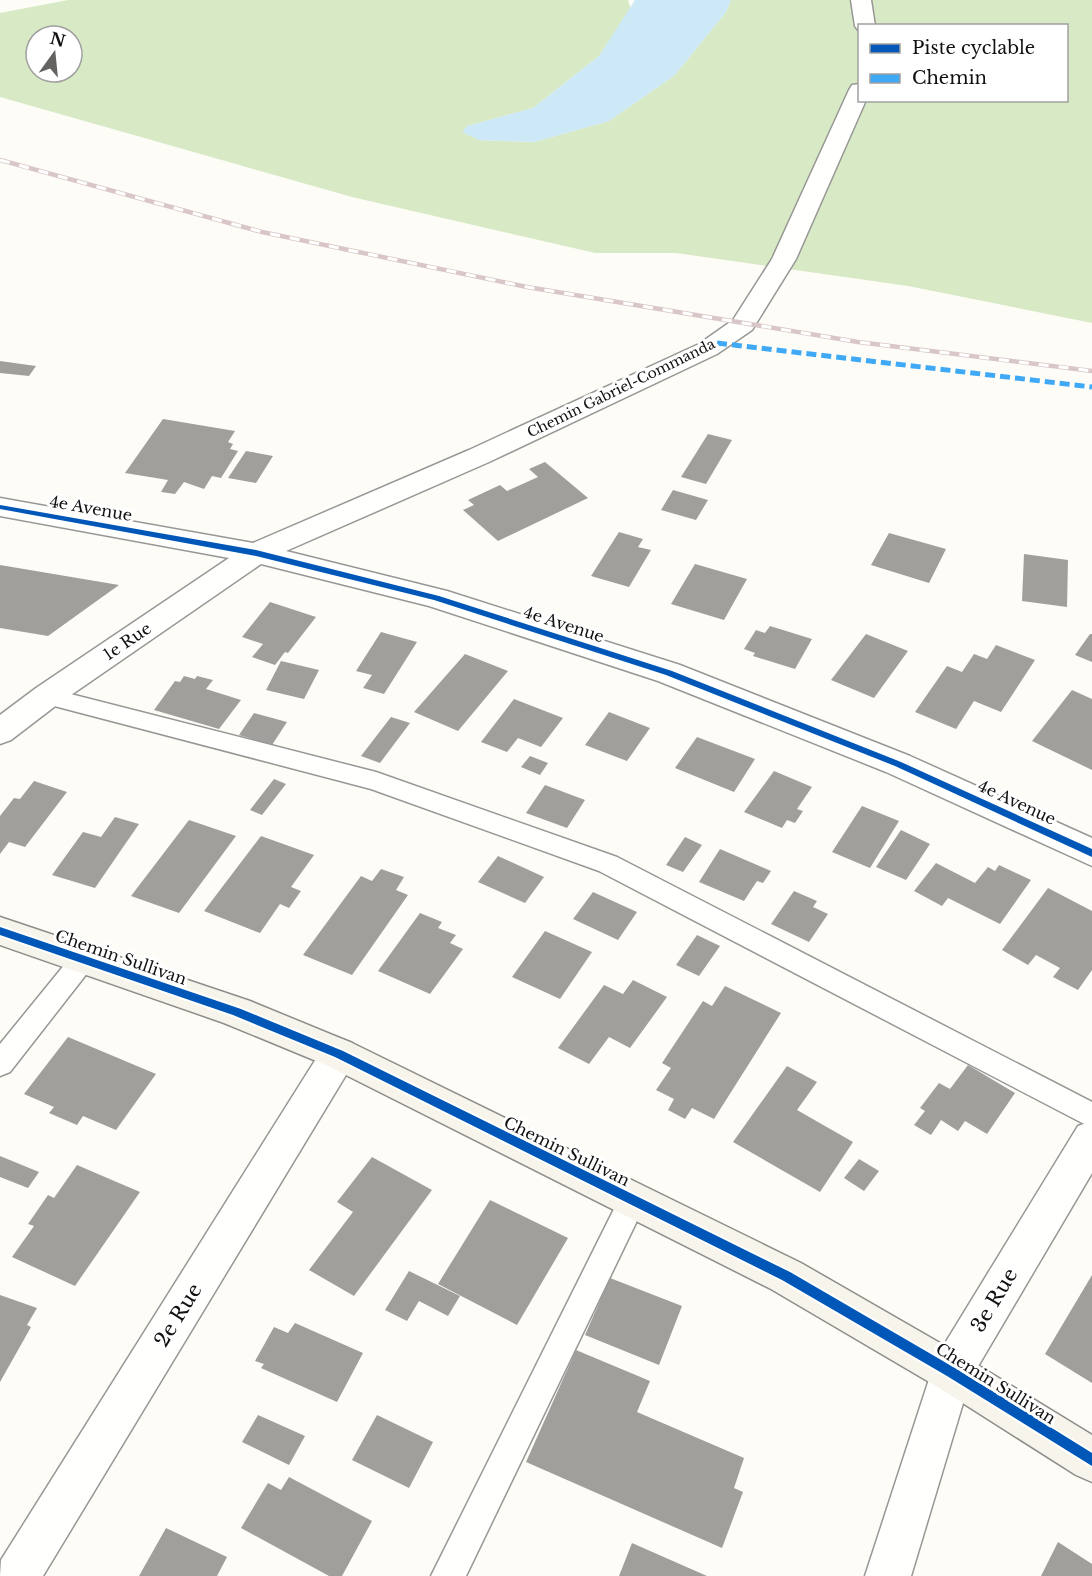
<svg xmlns="http://www.w3.org/2000/svg" width="1092" height="1576" font-family="'Libre Baskerville',serif">
<rect width="100%" height="100%" fill="#fdfcf7"/>
<path fill="#d8eac5" fill-rule="evenodd" d="M68 0H628L631 9 599 56 533 108 467 126 479 140 534 142 609 121 675 75 726 12 731 0H1092V323L908 286 676 253H595L352 197 0 97V13ZM860 26H1066V100H860ZM36 36H72V72H36Z"/>
<path fill="#cde8f7" d="M635 0H731L726 12 675 75 609 121 534 142 479 140 462 132 467 126 533 108 599 56Z"/>
<path fill="#a19f9c" d="M0 361 36 366 29 376 0 373Z
M163 419 235 431 228 442 233 444 230 449 238 451 221 478 212 476 204 489 184 482 175 494 161 492 168 480 125 473Z
M708 434 732 440 706 484 681 477Z
M246 451 273 456 256 483 228 478Z
M545 462 588 498 498 541 463 510 474 505 468 500 500 485 507 491 538 477 529 469Z
M673 490 708 500 696 520 661 510Z
M619 532 643 539 638 547 651 550 629 587 591 576Z
M889 533 946 549 929 583 871 565Z
M1024 554 1068 560 1067 607 1022 601Z
M695 564 747 579 724 620 671 604Z
M0 565 119 585 48 636 0 628Z
M270 602 316 617 288 653 285 652 275 665 252 657 263 644 242 637Z
M770 626 812 639 795 669 753 656 755 653 744 649 756 630 765 633Z
M381 632 417 642 384 694 363 688 372 675 356 671Z
M866 634 908 651 874 698 831 680Z
M1090 634H1092V662L1075 655Z
M996 645 1035 660 1001 712 974 701 956 729 915 712 947 666 962 672 974 654 987 659Z
M465 654 508 671 458 731 414 712Z
M281 661 319 670 304 699 266 690Z
M184 676 195 679 197 676 213 680 206 689 241 700 219 729 154 710 175 681 180 682Z
M1072 690 1092 699V770L1032 741Z
M514 699 563 718 541 747 518 738 507 752 481 742Z
M609 712 650 728 627 761 585 745Z
M254 713 287 722 272 745 239 735Z
M391 717 410 723 380 763 361 756Z
M697 737 755 759 734 792 675 768Z
M530 756 548 763 540 775 521 767Z
M774 771 812 787 797 809 803 811 795 823 787 820 782 828 744 812Z
M274 779 286 784 262 815 250 810Z
M34 781 67 792 25 847 9 842 0 854V816L14 798 20 799Z
M545 785 585 800 567 828 526 813Z
M862 806 899 821 870 868 832 852Z
M115 817 139 824 95 888 52 875 83 832 101 837Z
M189 820 236 836 179 913 131 896Z
M901 830 930 844 906 880 876 867Z
M261 836 314 855 291 887 301 891 289 908 280 904 260 933 204 911Z
M685 837 702 845 683 872 666 865Z
M720 849 771 871 763 883 757 881 744 901 699 882Z
M498 856 544 877 525 903 478 882Z
M936 863 975 883 988 867 995 871 999 865 1031 880 1000 924 948 898 942 906 914 891Z
M381 869 404 877 396 890 408 895 352 975 303 955 361 876 372 881Z
M1048 888 1092 911V970L1078 990 1053 977 1060 968 1036 955 1028 965 1002 950Z
M794 891 817 901 813 907 828 914 809 942 771 924Z
M593 892 637 912 618 940 573 919Z
M420 913 442 922 438 928 456 935 450 943 463 949 430 994 378 971Z
M545 931 592 952 560 999 512 977Z
M697 935 720 946 699 976 676 965Z
M633 980 667 997 630 1048 609 1037 589 1064 558 1048 604 985 623 994Z
M725 986 781 1013 714 1119 692 1108 685 1119 668 1110 674 1099 656 1090 671 1068 662 1063 703 1001 712 1006Z
M68 1037 156 1074 116 1130 83 1116 77 1125 49 1113 54 1107 24 1094Z
M968 1065 1015 1093 987 1134 965 1121 958 1131 941 1120 931 1135 914 1125 925 1111 920 1108 939 1083 950 1089Z
M787 1066 817 1082 797 1110 853 1142 820 1192 733 1142Z
M0 1156 39 1172 28 1188 0 1177Z
M372 1157 432 1190 354 1296 309 1270 353 1212 337 1202Z
M859 1159 879 1171 864 1191 844 1178Z
M77 1165 140 1192 75 1286 12 1257 34 1226 28 1224 48 1195 54 1198Z
M490 1200 568 1238 517 1325 438 1284Z
M409 1271 460 1296 448 1316 419 1301 407 1321 385 1310Z
M1092 1275V1383L1045 1354Z
M610 1278 682 1306 659 1365 585 1335Z
M0 1295 37 1308 27 1325 31 1327 0 1382Z
M295 1323 363 1353 337 1402 261 1368 264 1364 255 1361 274 1327 288 1333Z
M576 1350 650 1381 637 1412 744 1458 734 1488 743 1492 722 1548 526 1462Z
M258 1415 305 1436 289 1465 242 1442Z
M377 1415 433 1442 409 1488 352 1460Z
M289 1477 372 1521 342 1576H329L241 1528 268 1483 281 1490Z
M166 1528 227 1557 217 1576H139Z
M1058 1542 1092 1564V1576H1041Z
M632 1543 707 1576H619Z"/>
<g fill="none" stroke-linecap="round" stroke-linejoin="round">
<defs>
<path id="lane" d="M47 688 376 772 617 857 1092 1102V1128L599 871 371 789 39 702 36 696 39 690Z
M83 949 92 953 96 960 92 967 10 1072 0 1076V1044L74 953Z
M633 1187 643 1191 647 1200 466 1576H431L623 1191Z"/>
<path id="street" d="M851 0H871L875 26H860L858 30 855 26Z
M860 84V100H866L796 259 752 330 717 354 489 462 286 551 447 591 680 665 910 756 1092 838V866L886 772 658 681 429 606 261 564 58 704 11 740 0 744V715L36 688 229 558 0 516V498L253 543 469 450 699 344 733 320 772 259 849 90 852 85Z
M339 1038 352 1043 358 1054 352 1065 43 1576H0L1 1560 326 1043Z
M1092 1121V1173L970 1380 911 1576H865L936 1358 1078 1126Z"/>
<path id="secondary" d="M0 917 250 1001 352 1043 801 1263 966 1358 1092 1435V1482L1076 1475 936 1386 771 1289 326 1065 224 1023 0 945Z"/>
</defs>
<use href="#lane" stroke="#979795" stroke-width="3"/>
<use href="#street" stroke="#979795" stroke-width="3"/>
<use href="#secondary" stroke="#8e8d8b" stroke-width="3"/>
<use href="#lane" fill="#fffffe" fill-rule="evenodd"/>
<use href="#street" fill="#fffffe" fill-rule="evenodd"/>
<use href="#secondary" fill="#f6f4eb" fill-rule="evenodd"/>
<defs>
<path id="rail" d="M0 160 262 232 527 287 858 342 1092 371"/>
</defs>
<use href="#rail" stroke="#d9c6c7" stroke-width="4.5"/>
<use href="#rail" stroke="#fff" stroke-width="3" stroke-dasharray="10" stroke-linecap="butt"/>
<path stroke="#3fa9f5" stroke-width="5" stroke-dasharray="10 5" stroke-linecap="butt" d="M717 343 1092 387"/>
<defs>
<path id="cycleway" d="M0 505 256 550 439 596 672 671 901 762 1092 849V857L895 766 666 675 434 600 256 556 0 509Z
M0 927 241 1009 343 1051 790 1272 955 1368 1092 1453V1466L947 1376 782 1280 335 1057 233 1015 0 935Z"/>
</defs>
<use href="#cycleway" stroke="#fff" stroke-width="4"/>
<use href="#cycleway" fill="#0057b8" fill-rule="evenodd"/>
</g>
<g text-anchor="middle" stroke-width="6" stroke-linejoin="round" paint-order="stroke">
<g font-size="14" fill="#111" stroke="#fff">
<text transform="translate(621 388) rotate(-26)" y="5">Chemin Gabriel-Commanda</text>
</g>
<g font-size="16" fill="#111" stroke="#fff">
<text transform="translate(91 508) rotate(10)" y="6">4e Avenue</text>
<text transform="translate(564 624) rotate(18)" y="6">4e Avenue</text>
<text transform="translate(127 641) rotate(-34)" y="6">1e Rue</text>
<text transform="translate(1017 802) rotate(25)" y="6">4e Avenue</text>
<text transform="translate(121 957) rotate(19)" y="6">Chemin Sullivan</text>
<text transform="translate(567 1151) rotate(26)" y="6">Chemin Sullivan</text>
<text transform="translate(996 1383) rotate(32)" y="6">Chemin Sullivan</text>
</g>
<g font-size="20" fill="#111" stroke="#fff">
<text transform="translate(994 1300) rotate(-59)" y="7">3e Rue</text>
<text transform="translate(178 1315) rotate(-58)" y="7">2e Rue</text>
</g>
</g>
<rect x="858" y="24" width="210" height="78" fill="#ffffff" stroke="#a0a0a0" stroke-width="1.5"/>
<rect x="870" y="44" width="30" height="9" fill="#0057b8" stroke="#a0a0a0" stroke-width="1.5"/>
<text x="912" y="54" font-size="18" fill="#111111">Piste cyclable</text>
<rect x="870" y="74" width="30" height="9" fill="#3fa9f5" stroke="#a0a0a0" stroke-width="1.5"/>
<text x="912" y="84" font-size="18" fill="#111111">Chemin</text>
<g transform="translate(54 54) rotate(15)"><circle r="28" fill="#ffffff" stroke="#a0a0a0" stroke-width="1.5"/>
<path d="M0-4.5L10 22L0 15L-10 22Z" fill="#646362"/>
<text y="-9" font-size="16" font-weight="bold" text-anchor="middle" fill="#111111">N</text>
</g>
</svg>
